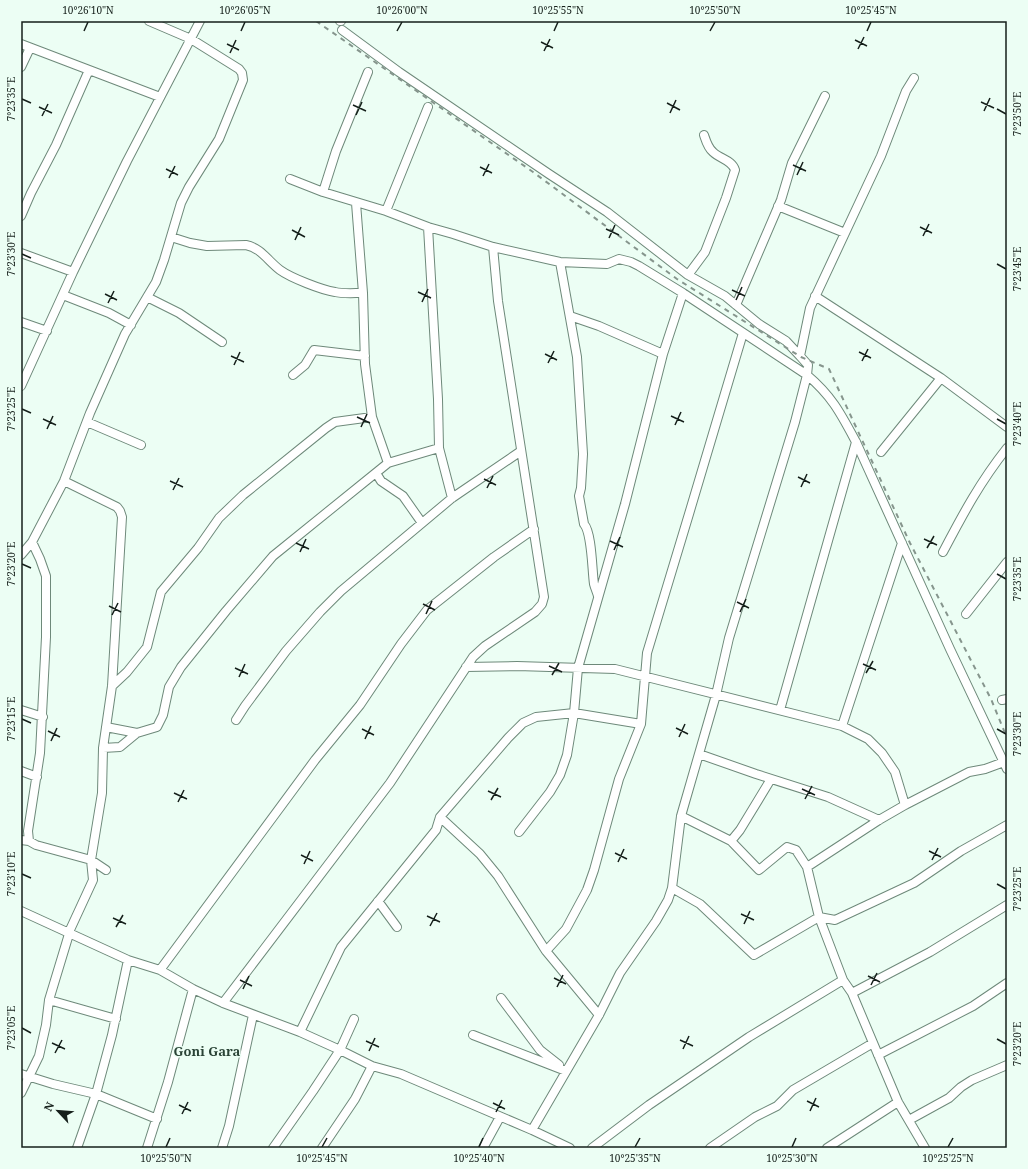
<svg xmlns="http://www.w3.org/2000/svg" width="1028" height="1169" font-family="'Noto Serif',serif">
<rect width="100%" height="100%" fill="#ecfef4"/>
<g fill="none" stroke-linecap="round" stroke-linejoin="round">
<defs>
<path id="minor" d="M340 21H341
M342 30 399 72 549 174 607 212 688 275 725 296 759 324 786 341 800 356
M21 44 160 97
M21 67 30 48
M290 179 323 192 386 211 428 227 453 234 493 247 560 262 607 264 619 259 631 262 639 266 683 293 807 375C832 396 841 414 856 442L950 649 1007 769
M323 192 336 151 368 72
M356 203 363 293 365 364 372 417 388 463
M778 206 845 233
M386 211 428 107
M21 216 31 193 56 145 89 70
M428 227 438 399 439 448 452 498
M171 237 190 243 207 246 246 245C261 248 268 261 280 270 291 278 322 290 335 292 343 294 354 293 363 293
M21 253 73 272
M560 262 577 357 583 454 581 488 579 496 584 524C592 533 592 570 594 584 595 588 597 592 598 596
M688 275 705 252 726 198 735 170C732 160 720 159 713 152 708 148 706 141 704 135
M63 295 109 313 131 325
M815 296 941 378 1007 427
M147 297 179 313 222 342
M736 305 781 200 792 163 825 96
M570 316 599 326 663 354
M21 322 47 331
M293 375 305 365 314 350 365 356
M21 386 73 272 127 161 200 21
M87 422 141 445
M881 452 941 378
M376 473 381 481 403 496 422 523
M64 481 117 507 120 511 122 517 112 686 103 748 102 793 91 860 93 880 69 932
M943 552C963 514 980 482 1007 448
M21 555 32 542 64 481 90 413 125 334 156 282 164 260 181 203 189 187 219 139 243 80 242 73 239 69 191 39 149 21
M966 614 1007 562
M466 667 517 666 615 669 842 726 868 739 882 753 895 772 905 805
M112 686 127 672 147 647 161 592 198 548 219 518 243 495 326 428 335 422 372 417
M1002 700 1007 699
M21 710 43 717
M780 710 856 442
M236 720 245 706 286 651 320 612 341 591 452 498 521 451
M842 726 902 543
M106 727 137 733
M103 748 120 747 137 733 157 727 163 715 169 687 181 667 226 611 273 556 388 463 439 448
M699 754 756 774 828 797 879 820
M21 771 37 777
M681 816 731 841 759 870 787 847 796 850 807 867 819 917 843 980 852 993 898 1102 925 1148
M440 817 480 854 498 876 546 951 599 1015
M519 832 550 792 560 775 567 755 574 713 578 668 625 504 663 354 683 293
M21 840 29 841 36 845 91 860 106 870
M29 841 28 831 40 753 46 637V576L40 559 32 542
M731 841 740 830 771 779
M807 867 879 820 905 805 969 772 985 769 1004 762
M672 888 700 904 754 955 819 917 835 920 914 883 961 851 1007 825
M378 901 397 927
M21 911 128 960 160 970 193 989 223 1003 300 1032 340 1050 372 1066 401 1074 532 1130 570 1148
M546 951 566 929 587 890 594 870 619 779 641 724 647 653 689 514 743 333
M160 970 315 760 360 705 401 644 427 610 494 557 534 529
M852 993 930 952 1007 905
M501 998 540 1050 559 1065
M49 1000 116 1019
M223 1003 390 783 473 657 485 646 535 612 542 604 544 597 498 301 493 247
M300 1032 341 947 436 830 440 817 508 738 523 723 536 717 574 713 641 724
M473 1035 566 1071
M878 1055 973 1006 1007 983
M21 1074 53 1084 96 1094 157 1119
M21 1093 39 1056 46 1025 49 1000 69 934
M909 1120 949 1098 961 1087 972 1080 1007 1065
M532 1130 599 1015 620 973 656 921 668 900 672 888 681 816 716 695 729 638 795 422 807 375 808 365 800 356 810 308 881 156 906 91 914 78
M77 1148 96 1094 112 1035 128 960
M147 1148 168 1082 193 989
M222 1148 229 1126 253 1015
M273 1148 313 1091 340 1050 354 1019
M322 1148 355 1099 372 1066
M483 1148 500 1117
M592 1148 649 1105 749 1037 843 980
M710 1148 755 1117 777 1106 793 1090 873 1043
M827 1148 898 1102"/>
</defs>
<use href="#minor" stroke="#6e897a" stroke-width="10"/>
<use href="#minor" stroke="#fff" stroke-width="8"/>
<path stroke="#86958d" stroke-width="2" stroke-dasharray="5 5" stroke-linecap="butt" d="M316 21 533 172 677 279 801 357 829 369 910 543 991 699 1007 738"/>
</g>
<path fill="none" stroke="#151f1a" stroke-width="1.5" d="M84 31 88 22M241 31 245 22M397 31 402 22M554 31 558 22M710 31 715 22M867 31 871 22M855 40 867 46M541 42 553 48M227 44 239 50M858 49 864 37M544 51 550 39M230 53 236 40M22 99 31 103M981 102 994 108M667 103 680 110M353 105 366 111M39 107 52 113M997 109 1006 114M984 111 990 98M670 113 676 100M356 115 362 102M42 116 48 104M793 165 806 171M480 167 492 173M166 169 178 175M797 175 803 162M483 176 489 164M169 178 175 166M920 227 932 233M606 229 619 235M292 230 305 237M923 236 929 224M609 238 615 225M295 240 301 227M22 254 31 258M997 264 1006 269M732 290 745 296M418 292 431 298M105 294 117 300M736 300 742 287M422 302 428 289M108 303 114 291M859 352 871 358M545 354 557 360M231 356 244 362M862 361 868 349M548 363 554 351M234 365 240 352M22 409 31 413M671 416 684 422M357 417 370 423M43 419 56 425M997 419 1006 424M675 425 681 412M361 427 367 414M47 429 53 416M798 477 810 483M484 479 496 485M170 481 183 487M801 487 807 474M487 488 493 476M173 490 179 478M924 539 937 545M610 541 623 547M296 543 309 549M927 548 934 536M614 550 620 537M300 552 306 539M22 564 31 568M997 574 1006 579M737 602 749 608M423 604 435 610M109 606 121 612M740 612 746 599M426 614 432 601M112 615 118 603M863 664 876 670M549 666 562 672M235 668 248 674M866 673 873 661M552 675 559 663M239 677 245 664M22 719 31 723M676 728 688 734M362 729 374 735M997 729 1006 734M48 731 60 737M679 737 685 724M365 739 371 726M51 741 57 728M802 789 815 795M488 791 501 797M174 793 187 799M805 799 812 786M491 800 498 788M178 802 184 790M929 851 941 857M615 853 627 859M301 855 313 861M932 860 938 848M618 862 624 849M304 864 310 851M22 874 31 878M997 884 1006 889M741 914 754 920M427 916 440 922M113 918 126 924M744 924 750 911M430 926 437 913M116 927 123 915M868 976 880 982M554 978 566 984M240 980 252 986M871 985 877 973M557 987 563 975M243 989 249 976M22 1028 31 1033M997 1039 1006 1044M680 1040 693 1046M366 1041 379 1047M52 1043 65 1049M683 1049 689 1036M369 1051 375 1038M55 1053 62 1040M807 1101 819 1107M493 1103 505 1109M179 1105 191 1111M810 1111 816 1098M496 1112 502 1100M182 1114 188 1102M166 1147 170 1138M322 1147 327 1138M479 1147 483 1138M635 1147 640 1138M792 1147 796 1138M948 1147 953 1138"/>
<g text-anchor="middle" stroke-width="3" stroke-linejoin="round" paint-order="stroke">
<g font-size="13" font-weight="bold" fill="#2a4336" stroke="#ecfef4">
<text x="207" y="1056">Goni Gara</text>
</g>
</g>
<rect width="1028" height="1169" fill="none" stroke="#ecfef4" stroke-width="44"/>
<g transform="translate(58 1111) rotate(296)" stroke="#ecfef4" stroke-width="3" paint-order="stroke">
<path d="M0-3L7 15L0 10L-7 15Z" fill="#151f1a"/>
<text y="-6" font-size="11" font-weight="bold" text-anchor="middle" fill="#151f1a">N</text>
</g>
<rect x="22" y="22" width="984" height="1125" fill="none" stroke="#151f1a" stroke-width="1.5"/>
<g font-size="10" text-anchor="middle" fill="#151f1a">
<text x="88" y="14">10°26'10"N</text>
<text x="245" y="14">10°26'05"N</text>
<text x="402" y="14">10°26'00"N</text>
<text x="558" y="14">10°25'55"N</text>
<text x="715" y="14">10°25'50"N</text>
<text x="871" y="14">10°25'45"N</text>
<text transform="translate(11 99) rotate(-90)" y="4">7°23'35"E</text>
<text transform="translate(1017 114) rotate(-90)" y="4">7°23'50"E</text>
<text transform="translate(11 254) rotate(-90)" y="4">7°23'30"E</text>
<text transform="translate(1017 269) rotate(-90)" y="4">7°23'45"E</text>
<text transform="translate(11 409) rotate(-90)" y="4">7°23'25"E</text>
<text transform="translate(1017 424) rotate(-90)" y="4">7°23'40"E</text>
<text transform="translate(11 564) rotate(-90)" y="4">7°23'20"E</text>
<text transform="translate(1017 579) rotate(-90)" y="4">7°23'35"E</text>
<text transform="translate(11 719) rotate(-90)" y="4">7°23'15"E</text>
<text transform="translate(1017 734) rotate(-90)" y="4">7°23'30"E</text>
<text transform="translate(11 874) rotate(-90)" y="4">7°23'10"E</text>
<text transform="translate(1017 889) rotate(-90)" y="4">7°23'25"E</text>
<text transform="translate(11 1028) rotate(-90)" y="4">7°23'05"E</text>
<text transform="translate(1017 1044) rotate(-90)" y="4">7°23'20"E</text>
<text x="166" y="1162">10°25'50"N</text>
<text x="322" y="1162">10°25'45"N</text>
<text x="479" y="1162">10°25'40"N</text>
<text x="635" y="1162">10°25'35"N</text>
<text x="792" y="1162">10°25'30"N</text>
<text x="948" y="1162">10°25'25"N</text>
</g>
</svg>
